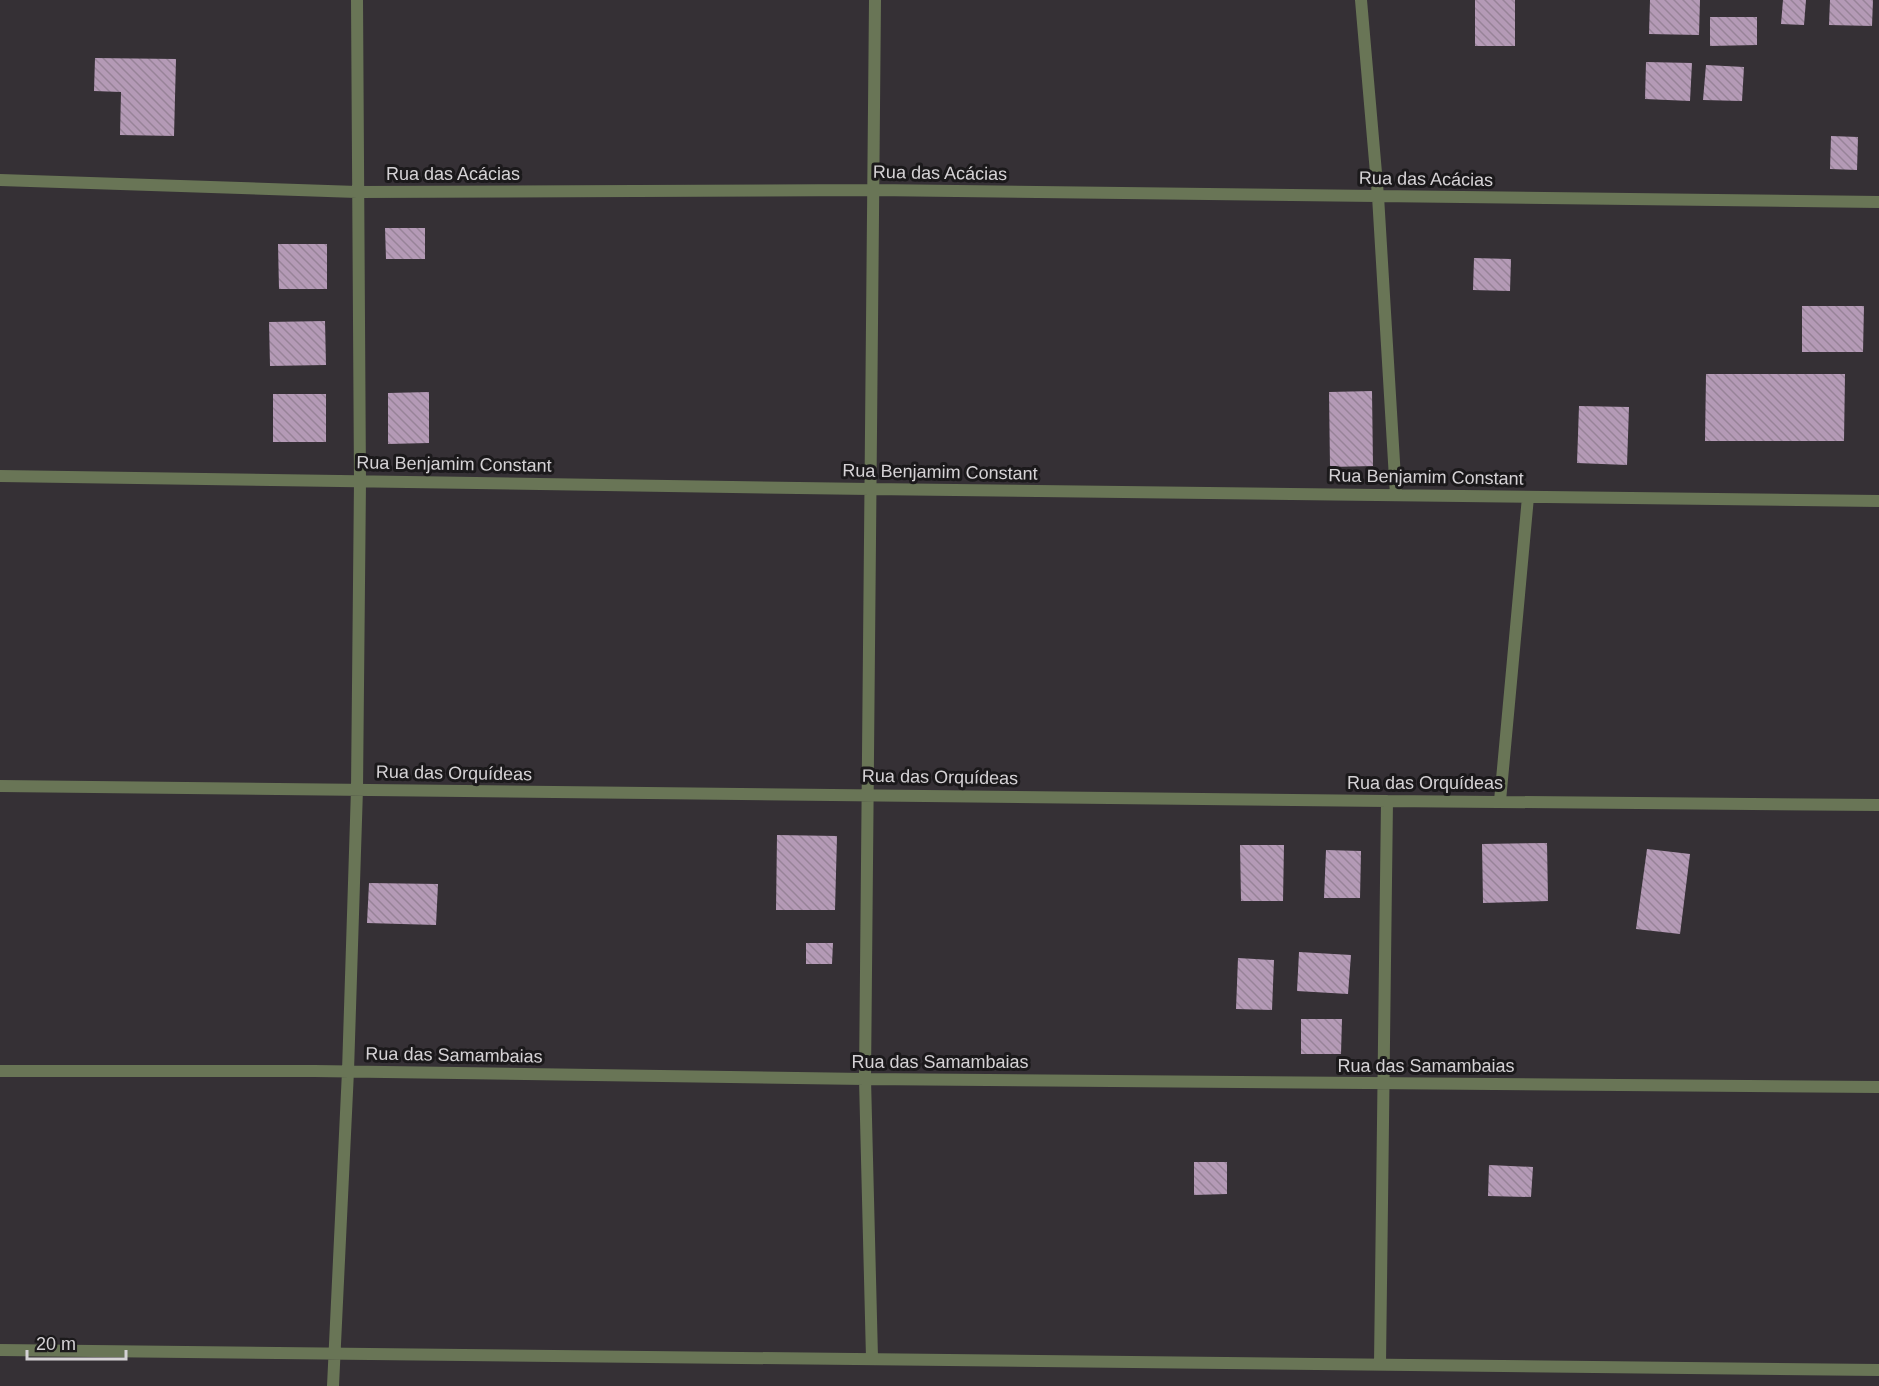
<svg xmlns="http://www.w3.org/2000/svg" width="1879" height="1386" font-family="Helvetica,sans-serif">
<defs>
<pattern id="building-back-hatch" width="6" height="6" patternUnits="userSpaceOnUse" patternTransform="scale(1.5)"><rect width="6" height="6" fill="#b49ab6"/><path d="M-1 5l2 2M0 0l6 6M5-1l2 2" fill="none" stroke="#978398"/></pattern>
</defs>
<rect width="100%" height="100%" fill="#353035"/>
<path fill="url(#building-back-hatch)" d="M1475 0H1515V46H1475Z
M1650 0H1700L1699 35 1649 34Z
M1783 0H1806L1804 25 1781 24Z
M1830 0H1873L1872 26 1829 25Z
M1710 17H1757V45L1710 46Z
M95 58 176 59 174 136 120 135 121 92 94 91Z
M1646 62 1692 63 1690 101 1645 99Z
M1706 65 1744 67 1742 101 1703 100Z
M1831 136 1858 137 1857 170 1830 169Z
M385 228H425V259H386Z
M278 244H327V289H279Z
M1474 258 1511 259 1510 291 1473 290Z
M1802 306H1864L1863 352H1802Z
M325 321 326 365 270 366 269 322Z
M1706 374H1845L1844 441H1705Z
M1372 391 1373 466 1330 467 1329 392Z
M429 392V443L388 444V393Z
M273 394H326V442H273Z
M1579 406 1629 407 1627 465 1577 463Z
M777 835 837 836 835 910H776Z
M1547 843 1548 901 1483 903 1482 844Z
M1240 845H1284L1283 901H1241Z
M1647 849 1690 854 1680 934 1636 929Z
M1326 850 1361 851 1360 898H1324Z
M369 883 438 884 436 925 367 923Z
M806 943H833L832 964H806Z
M1299 952 1351 955 1348 994 1297 991Z
M1238 958 1274 960 1272 1010 1236 1009Z
M1301 1019H1342L1341 1054H1301Z
M1194 1162H1227V1194L1194 1195Z
M1489 1165 1533 1167 1531 1197 1488 1196Z"/>
<g fill="none" stroke-linecap="round" stroke-linejoin="round">
<path stroke="#697556" stroke-width="12" d="M1361 0 1378 196 1396 495
M0 180 357 192 874 190 1879 202
M0 476 870 489 1879 501
M0 786 1387 801 1879 805
M1500 801 1528 497
M0 1071H314L865 1079 1879 1087
M0 1350 1879 1370
M872 1358 865 1079 875 0
M1380 1364 1387 801
M333 1386 348 1071 357 789 360 481 357 0"/>
</g>
<g text-anchor="middle" stroke-width="6" stroke-linejoin="round" paint-order="stroke">
<g font-size="18" fill="#d5d2d5" stroke="#1b191b">
<text transform="translate(940 173) rotate(1)" y="6">Rua das Acácias</text>
<text x="453" y="180">Rua das Acácias</text>
<text transform="translate(1426 179) rotate(1)" y="6">Rua das Acácias</text>
<text transform="translate(454 464) rotate(1)" y="6">Rua Benjamim Constant</text>
<text transform="translate(940 472) rotate(1)" y="6">Rua Benjamim Constant</text>
<text transform="translate(1426 477) rotate(1)" y="6">Rua Benjamim Constant</text>
<text transform="translate(454 773) rotate(1)" y="6">Rua das Orquídeas</text>
<text transform="translate(940 777) rotate(1)" y="6">Rua das Orquídeas</text>
<text x="1425" y="789">Rua das Orquídeas</text>
<text transform="translate(454 1055) rotate(1)" y="6">Rua das Samambaias</text>
<text x="940" y="1068">Rua das Samambaias</text>
<text x="1426" y="1072">Rua das Samambaias</text>
</g>
</g>
<path d="M27 1350v9h99v-9" fill="none" stroke="#d5d2d5" stroke-width="3"/>
<text x="36" y="1350" font-size="18" fill="#d5d2d5" stroke="#1b191b" stroke-width="4.5" paint-order="stroke">20 m</text>
</svg>
